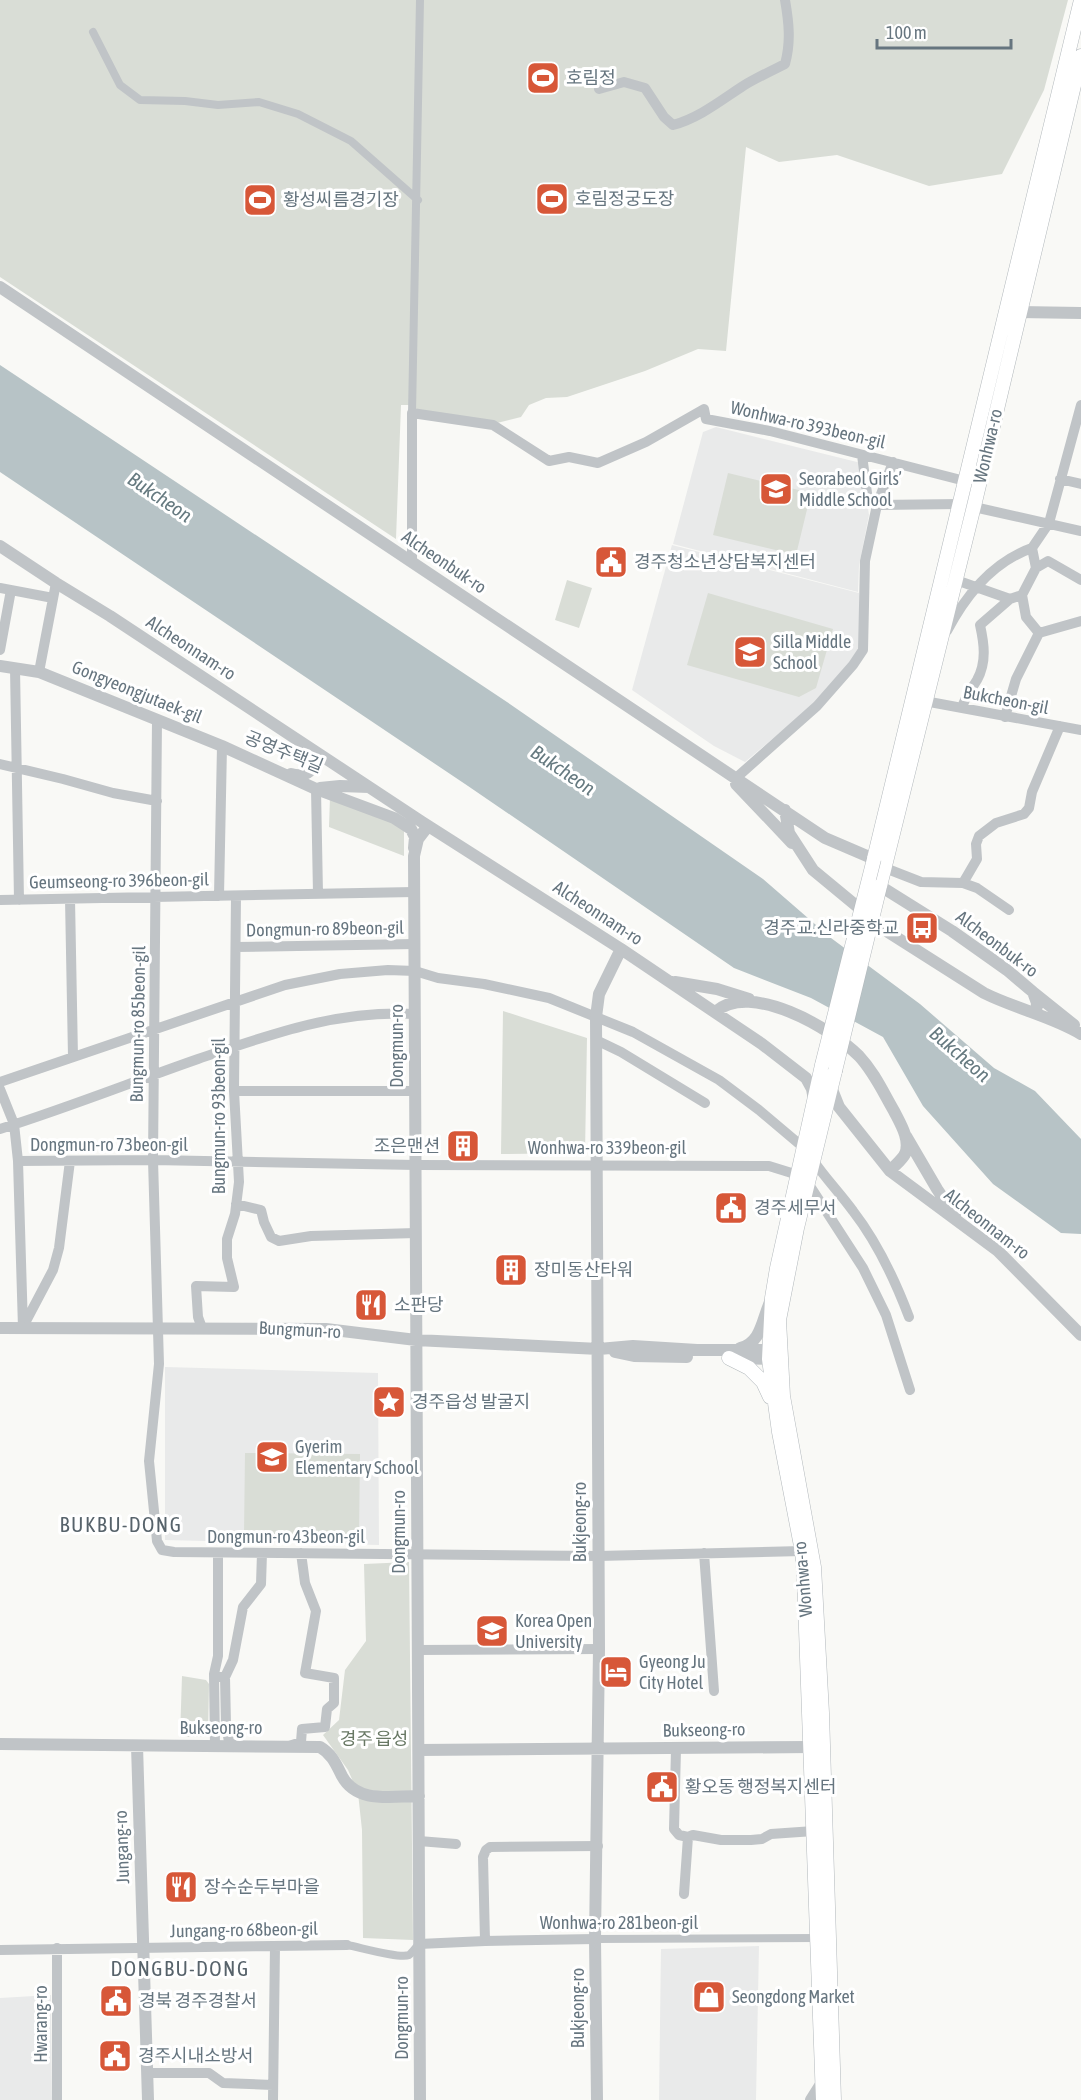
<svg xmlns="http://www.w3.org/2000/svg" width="1081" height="2100" font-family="'Asap Condensed','Noto Sans KR',sans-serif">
<rect width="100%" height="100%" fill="#f9f9f6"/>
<path fill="#e9eaea" d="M716 427 861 463 869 515 859 566 858 592 673 544 703 432Z
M672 545 859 593 862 645 854 660 809 708 745 762 714 746 632 690Z
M165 1367 378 1373 379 1545 165 1540Z
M759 1946 756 2100H659L661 1949Z
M51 1995 52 2100H0V1998Z"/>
<path fill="#d9ddd6" d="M0 0H1068L1044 90 1002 174 929 186 837 155 779 162 746 147 726 351 698 349 645 371 567 397 546 398 529 405 521 417 497 423 418 410 412 405H401L396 539 0 277Z
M728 473 811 493 796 555 713 535Z
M567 580 592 588 579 628 555 620Z
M708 593 833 629 816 688 799 697 687 665Z
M330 797 404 825V856L329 827Z
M503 1011 587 1038 585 1153 501 1154Z
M245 1453 360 1454 359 1535 244 1534Z
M409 1562 413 1940 363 1938 362 1830 358 1793 348 1770 323 1735 339 1720 345 1670 366 1641 364 1564Z
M182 1676 206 1680 209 1684 208 1735 205 1737H180Z"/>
<path fill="#b7c3c6" d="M0 365 507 702 763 879 831 938 920 1004 994 1068 1035 1091 1081 1139V1234L1061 1233 993 1184 923 1106 883 1037 811 998 734 968 468 786 0 472Z"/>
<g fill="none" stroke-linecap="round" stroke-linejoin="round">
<defs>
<path id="secondary" d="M874 859 1081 0
M880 886 975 502 1081 56
M822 1065 777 1268 772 1298 769 1359 779 1432 802 1551 804 1574 823 2100
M729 1358 749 1368 763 1382 770 1397
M834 2100 822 1713 814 1567 783 1396 779 1320 797 1228 835 1071"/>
</defs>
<use href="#secondary" stroke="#b2b8bc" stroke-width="15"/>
<path stroke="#c0c4c7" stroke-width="8" d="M93 32 120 85 140 100 185 101 218 105 259 102 298 114 351 141 418 200
M412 413 420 0
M595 1939 818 1938
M347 1945C359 1947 400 1959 409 1955 412 1953 416 1947 419 1944"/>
<path stroke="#c0c4c7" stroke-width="10" d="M599 89 624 82 645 88 664 117 673 125C699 118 720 101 743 86 756 78 771 71 785 64 791 42 789 23 785 0
M862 455 868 501 877 505 960 504
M1060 479 1081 484
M974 507 1081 531
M1032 548 1049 523 1081 405
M412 562V413L493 425 549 461 569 457 598 463 646 442 704 409 706 419 770 431 965 481
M1036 568 1048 561 1081 580
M956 580 1010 599 1022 595 1036 568 1032 548
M0 588 53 598
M947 631C966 595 992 562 1032 548
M1039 633 1081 621
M0 650 11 590
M15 668 19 900
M39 672 56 583
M919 700 1081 730
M962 708C965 696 971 690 977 680 987 662 984 643 980 625L1010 599
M1005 717 1016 679 1039 633 1026 617 1022 595
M157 720 153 1160 159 1364 149 1461 157 1541 162 1550 174 1552 598 1556 802 1551
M0 764 63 779 113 793 157 801
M736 778 817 706 853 665 863 650 865 561 877 505 893 462
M316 789 318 894
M885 868 921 882 963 883 977 888 1009 910
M963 883 977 859 976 844 979 836 996 823 1024 814 1029 808 1032 792 1060 726
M219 896 222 746
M70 899 73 1057
M0 900 414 892
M236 947 415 944
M596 1040 621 1052 705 1103
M0 1082 285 985 340 974 388 970 415 971 438 978 484 984 549 998 633 1032 719 1080 759 1110 804 1148
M0 1089 14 1124 18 1161 23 1328
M234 1091H415
M0 1129C67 1108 132 1082 198 1059 271 1034 337 1010 415 1014
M813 1160C825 1178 840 1193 853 1211 877 1242 895 1280 909 1317
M18 1161 153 1160 416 1165 758 1166H769L798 1175
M808 1183 863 1268 886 1315 910 1390
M236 1204 261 1210 264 1222 271 1237 279 1241 311 1236 416 1233
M24 1325 53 1270 59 1248 70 1161
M202 1328 198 1317 196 1286 234 1287 227 1258V1239L235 1214 239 1182 234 1091 236 896
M704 1553 714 1691
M418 1650 599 1649
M214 1677H225L233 1660 243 1607 261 1584 262 1553
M225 1677 226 1725 229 1742 235 1746
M215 1746 214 1674 218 1656V1553
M289 1746 301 1742 302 1729 325 1727 327 1709 334 1703V1678L305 1673 316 1611 305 1583 301 1553
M676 1749 674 1829 679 1835 688 1837
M419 1841 456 1844
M684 1894 688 1837 693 1835 721 1840H751L762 1839 771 1834 814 1831
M485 1941 483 1857 486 1850 490 1847 598 1846
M419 1944 485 1941 595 1939
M0 1950 347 1945
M147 2073H209L223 2083 273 2085
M57 2100V1948
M273 2100 275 1946"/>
<path stroke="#c0c4c7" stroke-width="12" d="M0 287 825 838 874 859
M1019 312 1081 313
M0 546 56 583 110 616 422 822 621 949 762 1044 806 1078 812 1089 814 1100
M0 666 39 672 222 746 316 789 394 818 411 829 415 837 414 848
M291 774C313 780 320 760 306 746
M736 784 792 843
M320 788 340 786 369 787
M785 810 789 833 813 870 888 932 984 993C1016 1009 1051 1016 1081 1034
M880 886 952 931 1007 970 1033 992 1037 1003 1036 1013
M675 982 717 989 749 999
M1034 993 1074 1025
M715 1012C751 981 831 1028 859 1056 874 1072 883 1092 894 1111 900 1123 911 1140 905 1154 902 1160 894 1166 890 1171
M831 1087 839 1107 890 1171 998 1251 1081 1335
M906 1136 937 1189 955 1216
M0 1328 326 1329 416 1340 599 1349 633 1346 697 1350H768
M740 1348C762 1343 762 1318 771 1300
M615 1352 634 1356 687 1357
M731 1358 769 1359
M0 1744 320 1747C332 1754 336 1764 342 1776 357 1804 391 1796 419 1796
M137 1746 148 2100
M419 1750 811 1747
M420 2100 414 856 418 839 428 826
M597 2100 595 1939 599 1649 596 1017 599 994 621 949
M811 2100 823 2081"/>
<use href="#secondary" stroke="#fff" stroke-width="14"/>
<defs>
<path id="secondary-bridge" d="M822 1065 874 859
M835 1071 880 886"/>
</defs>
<use href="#secondary-bridge" stroke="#b2b8bc" stroke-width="15" stroke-linecap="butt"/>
<use href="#secondary-bridge" stroke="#fff" stroke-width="14"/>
</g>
<defs>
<symbol id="stadium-square" viewBox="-11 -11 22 22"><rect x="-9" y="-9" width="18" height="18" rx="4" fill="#d75738" stroke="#fff"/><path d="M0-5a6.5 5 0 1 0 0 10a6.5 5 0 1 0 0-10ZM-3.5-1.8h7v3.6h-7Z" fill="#fff"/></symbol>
<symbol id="school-square" viewBox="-11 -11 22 22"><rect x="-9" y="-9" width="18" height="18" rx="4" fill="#d75738" stroke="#fff"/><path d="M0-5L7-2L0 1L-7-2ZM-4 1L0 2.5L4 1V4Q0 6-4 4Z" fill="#fff"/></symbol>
<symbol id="civic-square" viewBox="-11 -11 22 22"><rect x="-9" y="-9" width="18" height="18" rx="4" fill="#d75738" stroke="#fff"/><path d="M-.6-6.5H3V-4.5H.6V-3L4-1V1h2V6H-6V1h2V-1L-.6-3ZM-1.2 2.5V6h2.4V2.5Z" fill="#fff"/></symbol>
<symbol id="bus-square" viewBox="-11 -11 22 22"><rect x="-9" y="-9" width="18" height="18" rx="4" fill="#d75738" stroke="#fff"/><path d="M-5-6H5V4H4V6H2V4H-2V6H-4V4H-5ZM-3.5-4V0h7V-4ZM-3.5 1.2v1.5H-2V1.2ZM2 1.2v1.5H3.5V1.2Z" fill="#fff"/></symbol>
<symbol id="building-square" viewBox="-11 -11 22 22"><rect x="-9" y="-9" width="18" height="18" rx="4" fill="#d75738" stroke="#fff"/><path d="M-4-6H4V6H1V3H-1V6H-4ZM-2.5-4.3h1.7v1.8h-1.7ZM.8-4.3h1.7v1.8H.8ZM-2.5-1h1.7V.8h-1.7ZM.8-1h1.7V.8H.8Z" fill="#fff"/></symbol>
<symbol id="restaurant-square" viewBox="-11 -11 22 22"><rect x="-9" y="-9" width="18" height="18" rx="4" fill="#d75738" stroke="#fff"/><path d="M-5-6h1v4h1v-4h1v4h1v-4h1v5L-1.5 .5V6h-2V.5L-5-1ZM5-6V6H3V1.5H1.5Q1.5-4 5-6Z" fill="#fff"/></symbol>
<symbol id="sight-square" viewBox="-11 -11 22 22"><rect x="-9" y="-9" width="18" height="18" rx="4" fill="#d75738" stroke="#fff"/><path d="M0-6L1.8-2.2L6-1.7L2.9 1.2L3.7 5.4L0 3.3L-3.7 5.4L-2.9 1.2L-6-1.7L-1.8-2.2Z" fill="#fff"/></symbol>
<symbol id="university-square" viewBox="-11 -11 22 22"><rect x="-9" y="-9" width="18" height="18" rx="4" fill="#d75738" stroke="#fff"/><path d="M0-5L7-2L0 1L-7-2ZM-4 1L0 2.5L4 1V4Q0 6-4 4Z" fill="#fff"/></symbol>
<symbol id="hotel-square" viewBox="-11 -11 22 22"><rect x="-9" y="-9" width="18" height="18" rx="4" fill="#d75738" stroke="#fff"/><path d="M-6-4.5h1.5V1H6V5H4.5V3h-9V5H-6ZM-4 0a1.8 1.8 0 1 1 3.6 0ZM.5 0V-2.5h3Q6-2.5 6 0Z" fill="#fff"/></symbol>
<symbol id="shop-square" viewBox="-11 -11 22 22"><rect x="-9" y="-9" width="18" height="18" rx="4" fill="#d75738" stroke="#fff"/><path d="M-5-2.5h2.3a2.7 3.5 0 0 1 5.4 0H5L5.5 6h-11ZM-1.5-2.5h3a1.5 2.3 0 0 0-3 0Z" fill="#fff"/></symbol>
</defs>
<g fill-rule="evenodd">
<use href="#stadium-square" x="524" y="59" width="38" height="38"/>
<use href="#stadium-square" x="533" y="180" width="38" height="38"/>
<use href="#stadium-square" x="241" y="181" width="38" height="38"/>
<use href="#school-square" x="757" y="470" width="38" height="38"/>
<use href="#civic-square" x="592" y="543" width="38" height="38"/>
<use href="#school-square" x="731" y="633" width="38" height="38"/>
<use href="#bus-square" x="903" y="909" width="38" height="38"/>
<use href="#building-square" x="444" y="1127" width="38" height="38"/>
<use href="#civic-square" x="712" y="1189" width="38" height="38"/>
<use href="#building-square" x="492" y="1251" width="38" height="38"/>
<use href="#restaurant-square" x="352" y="1286" width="38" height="38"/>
<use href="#sight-square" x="370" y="1383" width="38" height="38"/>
<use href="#school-square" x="253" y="1438" width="38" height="38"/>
<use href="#university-square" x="473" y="1612" width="38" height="38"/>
<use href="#hotel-square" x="597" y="1653" width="38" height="38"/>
<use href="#civic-square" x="643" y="1768" width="38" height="38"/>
<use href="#restaurant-square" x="162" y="1868" width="38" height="38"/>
<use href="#shop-square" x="690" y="1978" width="38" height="38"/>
<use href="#civic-square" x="97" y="1982" width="38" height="38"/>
<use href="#civic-square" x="96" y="2037" width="38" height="38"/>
</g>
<g text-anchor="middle" stroke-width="6" stroke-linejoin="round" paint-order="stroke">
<g font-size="18" fill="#66757f" stroke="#fff" text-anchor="start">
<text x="566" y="84">호림정</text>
<text x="575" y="205">호림정궁도장</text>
<text x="283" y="206">황성씨름경기장</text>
<text x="799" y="485">Seorabeol Girls’<tspan x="799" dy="21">Middle School</tspan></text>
<text x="634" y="568">경주청소년상담복지센터</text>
<text x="773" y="648">Silla Middle<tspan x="773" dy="21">School</tspan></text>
<text x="899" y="934" text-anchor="end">경주교.신라중학교</text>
<text x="440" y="1152" text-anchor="end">조은맨션</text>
<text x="754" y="1214">경주세무서</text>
<text x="534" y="1276">장미동산타워</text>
<text x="394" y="1311">소판당</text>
<text x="412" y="1408">경주읍성 발굴지</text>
<text x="295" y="1453">Gyerim<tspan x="295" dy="21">Elementary School</tspan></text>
<text x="515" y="1627">Korea Open<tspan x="515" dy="21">University</tspan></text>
<text x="639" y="1668">Gyeong Ju<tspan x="639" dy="21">City Hotel</tspan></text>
<text x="685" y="1793">황오동 행정복지센터</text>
<text x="204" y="1893">장수순두부마을</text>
<text x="732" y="2003">Seongdong Market</text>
<text x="139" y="2007">경북 경주경찰서</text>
<text x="138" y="2062">경주시내소방서</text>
</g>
<g font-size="18" fill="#66757f" stroke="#fff">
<text transform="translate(808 425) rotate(13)" y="6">Wonhwa-ro 393beon-gil</text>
<text transform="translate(988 446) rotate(-77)" y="6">Wonhwa-ro</text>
<text transform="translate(444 562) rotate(34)" y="6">Alcheonbuk-ro</text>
<text transform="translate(191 648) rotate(33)" y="6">Alcheonnam-ro</text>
<text transform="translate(137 692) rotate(22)" y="6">Gongyeongjutaek-gil</text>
<text transform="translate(1006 700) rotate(11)" y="6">Bukcheon-gil</text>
<text transform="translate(284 752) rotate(22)" y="6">공영주택길</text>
<text transform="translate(119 881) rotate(-1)" y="6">Geumseong-ro 396beon-gil</text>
<text transform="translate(598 913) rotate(33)" y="6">Alcheonnam-ro</text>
<text transform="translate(325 929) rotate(-1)" y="6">Dongmun-ro 89beon-gil</text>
<text transform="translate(997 944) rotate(37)" y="6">Alcheonbuk-ro</text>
<text transform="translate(138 1024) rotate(-89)" y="6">Bungmun-ro 85beon-gil</text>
<text transform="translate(397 1046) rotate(-90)" y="6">Dongmun-ro</text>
<text transform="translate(219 1116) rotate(-90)" y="6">Bungmun-ro 93beon-gil</text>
<text x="109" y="1151">Dongmun-ro 73beon-gil</text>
<text x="607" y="1154">Wonhwa-ro 339beon-gil</text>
<text transform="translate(987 1224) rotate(38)" y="6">Alcheonnam-ro</text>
<text transform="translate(300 1330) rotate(3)" y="6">Bungmun-ro</text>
<text transform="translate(580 1522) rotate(-90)" y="6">Bukjeong-ro</text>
<text transform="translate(399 1532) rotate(-90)" y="6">Dongmun-ro</text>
<text x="286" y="1543">Dongmun-ro 43beon-gil</text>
<text transform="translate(803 1579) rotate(-95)" y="6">Wonhwa-ro</text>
<text x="221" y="1734">Bukseong-ro</text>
<text transform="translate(704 1730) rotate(-1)" y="6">Bukseong-ro</text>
<text transform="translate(122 1847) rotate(-92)" y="6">Jungang-ro</text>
<text x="619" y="1929">Wonhwa-ro 281beon-gil</text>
<text transform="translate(244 1930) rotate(-1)" y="6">Jungang-ro 68beon-gil</text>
<text transform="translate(578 2008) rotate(-90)" y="6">Bukjeong-ro</text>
<text transform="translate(402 2018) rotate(-90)" y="6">Dongmun-ro</text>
<text transform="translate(41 2024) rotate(-90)" y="6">Hwarang-ro</text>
</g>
<g font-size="18" fill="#687864" stroke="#fff">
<text x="374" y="1745">경주 읍성</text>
</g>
<g font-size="20" font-style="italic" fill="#667a80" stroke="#fff">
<text transform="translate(160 497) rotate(34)" y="7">Bukcheon</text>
<text transform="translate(563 770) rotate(34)" y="7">Bukcheon</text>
<text transform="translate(960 1054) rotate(41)" y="7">Bukcheon</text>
</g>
<g font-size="21" letter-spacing="1.5" fill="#57636b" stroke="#fff">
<text x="121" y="1532">BUKBU-DONG</text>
<text x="180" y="1976">DONGBU-DONG</text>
</g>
</g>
<path d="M877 39v9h134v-9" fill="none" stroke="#66757f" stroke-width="3"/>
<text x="886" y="39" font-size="18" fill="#66757f" stroke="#ffffff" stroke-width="4.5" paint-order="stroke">100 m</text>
</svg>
